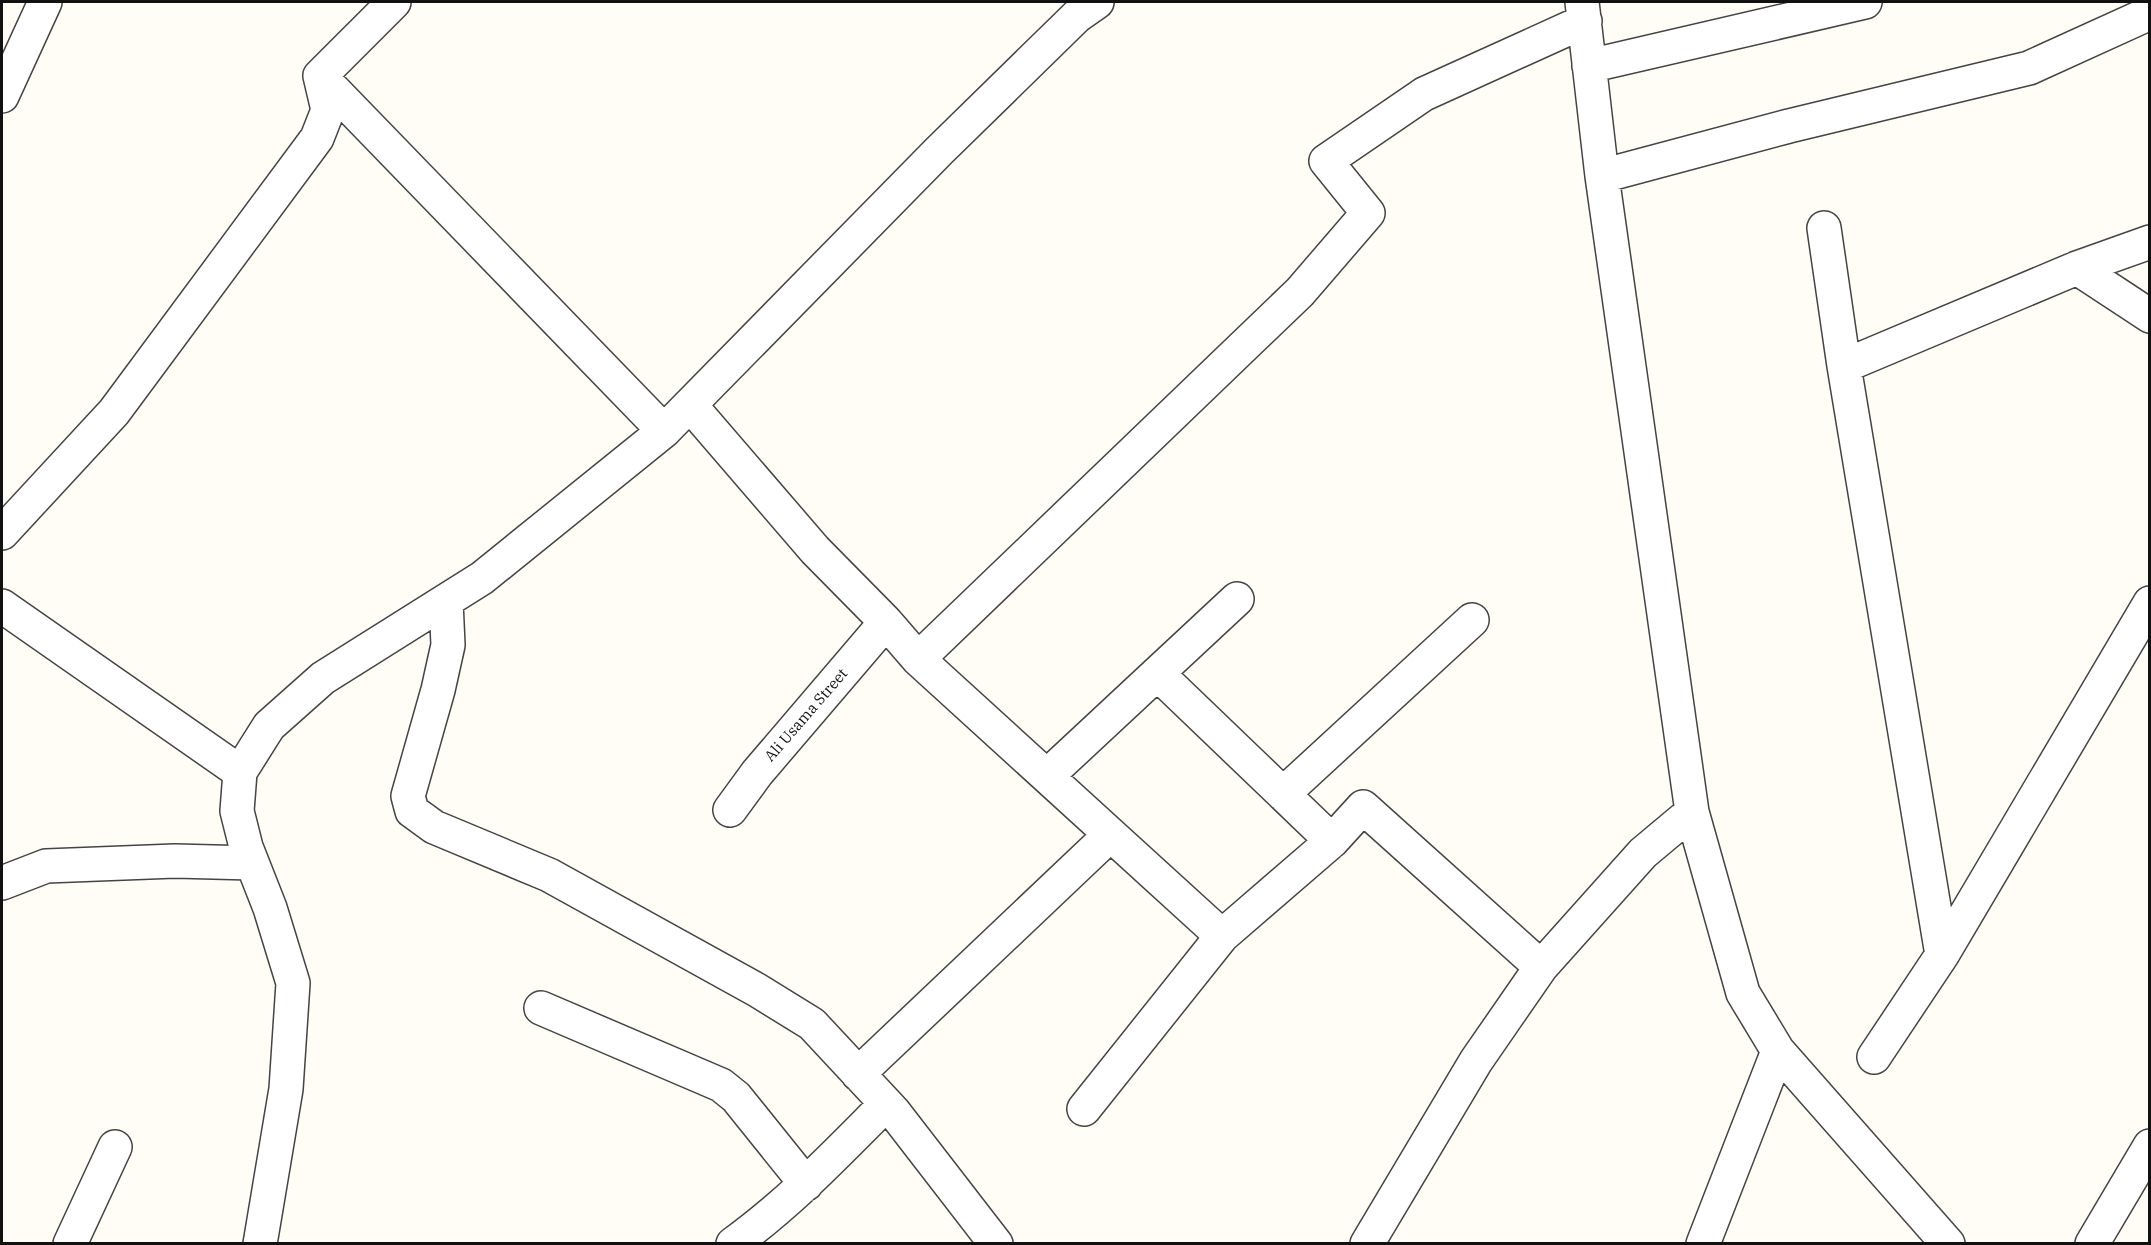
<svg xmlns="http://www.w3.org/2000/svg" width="2151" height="1245" font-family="'IBM Plex Serif',serif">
<rect width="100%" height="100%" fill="#fffdf5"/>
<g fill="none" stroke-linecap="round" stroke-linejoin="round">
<defs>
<path id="minor" d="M1582 2 1602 176 1692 812 1743 993 1778 1051 1948 1244
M1589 66 1865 2
M320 76 664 431
M2 96 45 2
M1602 176 1789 126 2029 68 2150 13
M1824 228 1844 366 1942 955
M2077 268 2150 316
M1844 366 2077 268 2150 242
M691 406 815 550 886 622 918 659 1222 936
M2 533 114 412 317 138 328 110 320 76 394 2
M446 601 448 645 438 690 408 796 412 811 434 827 549 875 757 990 812 1024 894 1112 996 1244
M2 606 240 772
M918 659 1300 292 1368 213 1326 161 1424 94 1585 21
M1158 674 1332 841
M1047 776 1237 599
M1283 794 1472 620
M730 810 757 773 886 622
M2 883 46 866 175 861 252 863
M541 1008 721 1085 736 1097 806 1184
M1874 1057 1942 955 2150 603
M858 1074 1110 835
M1084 1109 1222 936 1332 841 1363 807 1541 967
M70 1244 115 1147
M260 1244 286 1089 293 983 270 908 246 847 237 811 240 772 269 726 323 678 482 578 664 431 939 151 1077 16 1097 2
M733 1244C790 1203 837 1153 886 1104
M1367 1244 1476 1061 1541 967 1643 853 1692 812
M1703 1244 1778 1051
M2092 1244 2150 1146"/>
</defs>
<use href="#minor" stroke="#444" stroke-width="36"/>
<use href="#minor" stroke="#fff" stroke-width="33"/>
</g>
<g text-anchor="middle" stroke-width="6" stroke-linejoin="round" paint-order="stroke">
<g font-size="15" fill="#111" stroke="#fff">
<text transform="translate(806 715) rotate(-49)" y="5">Ali Usama Street</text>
</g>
</g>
<rect width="2151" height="1245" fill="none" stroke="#111111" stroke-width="6"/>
</svg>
